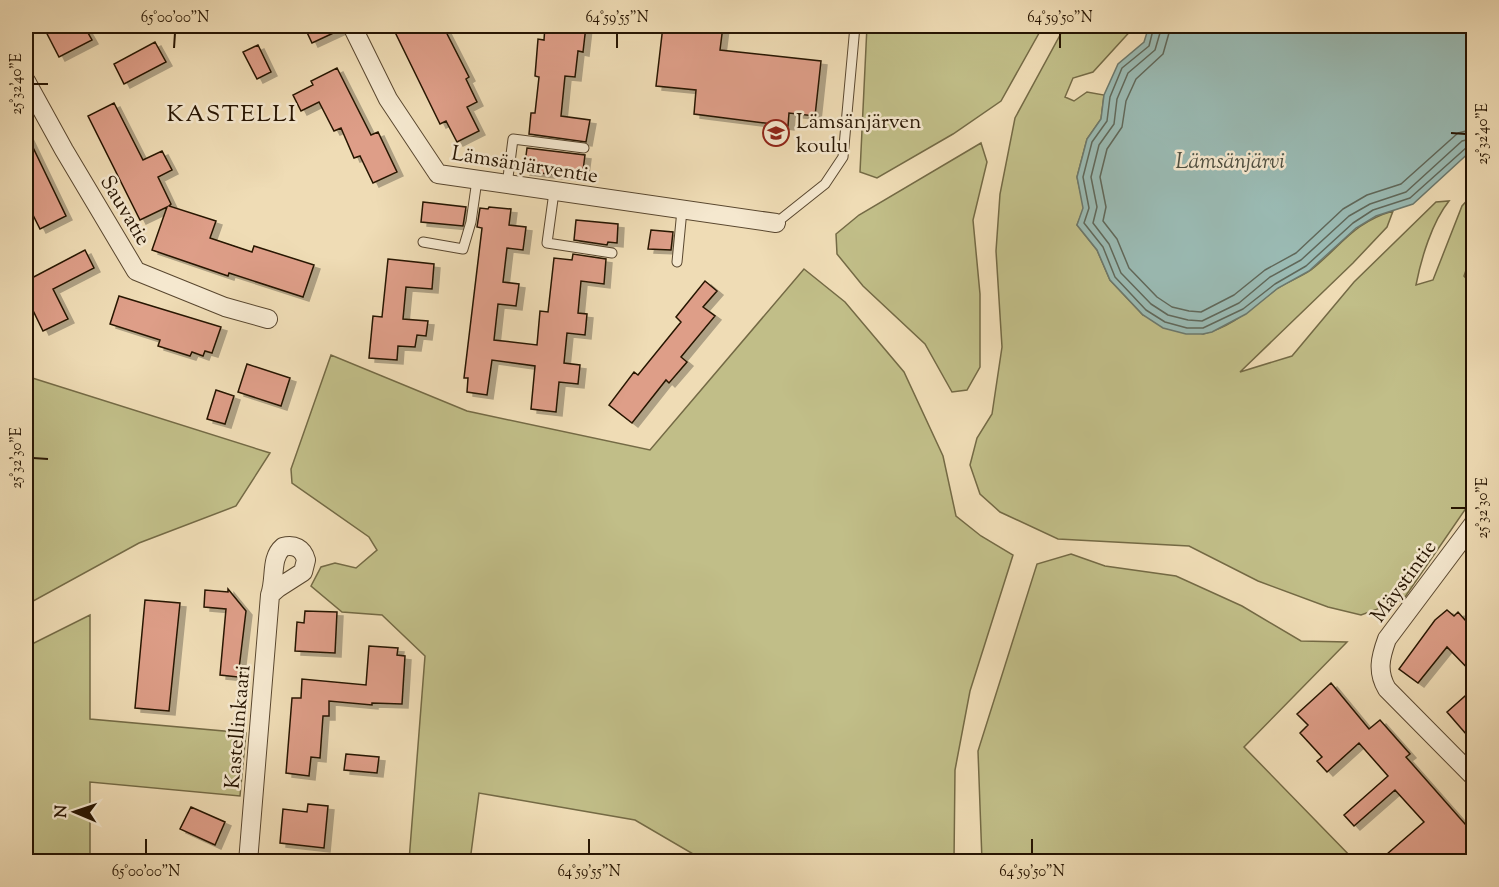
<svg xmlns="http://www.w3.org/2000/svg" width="1499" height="887" font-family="'Sorts Mill Goudy',serif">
<defs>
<filter id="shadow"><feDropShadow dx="6" dy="4" stdDeviation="0" flood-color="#0004"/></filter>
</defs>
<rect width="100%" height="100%" fill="#efdcb5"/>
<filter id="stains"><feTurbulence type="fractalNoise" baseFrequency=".00333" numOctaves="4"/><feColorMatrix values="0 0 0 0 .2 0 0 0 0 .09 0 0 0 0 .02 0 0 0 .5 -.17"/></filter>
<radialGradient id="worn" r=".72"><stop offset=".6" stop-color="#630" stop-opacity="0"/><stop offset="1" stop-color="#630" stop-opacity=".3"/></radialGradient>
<path fill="#c1be88" stroke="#746a45" stroke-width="1.5" d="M867 26H1043L1001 101 953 134 877 178 860 172Z
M1065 26H1135L1093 72 1073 78 1065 97 1074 101 1087 92 1104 95 1101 119 1087 139 1077 177 1084 208 1077 225 1097 250 1110 280 1143 315 1203 334C1235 326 1253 306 1278 288 1289 281 1301 277 1311 270 1341 246 1354 222 1393 211L1387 227 1353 263 1240 372 1292 356 1354 282 1436 202 1449 201C1432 222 1421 259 1416 285L1433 280 1462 206 1473 194V250L1464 276 1474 287 1473 498 1403 600 1361 615 1328 607 1258 581 1189 546 1058 539 1000 512 980 494 970 465 977 438 992 414 1002 347 996 251 1000 194 1015 118Z
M981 143 987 162 973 220 980 294V367L967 390 952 392 925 344 863 286 837 254 836 234 859 215Z
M804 269 845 302 904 372 943 456 956 516 981 536 1013 555 970 691 955 770 954 861H705L635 820 479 793 470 861H409L425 656 382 615 342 612 311 586 321 567 335 563 356 568 377 550 369 537 292 483 291 469 331 355 467 411 650 450Z
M26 376 270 453 236 506 139 543 26 605Z
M1071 554 1105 566 1176 576 1242 606 1301 641 1347 642 1244 747 1355 861H982L978 751 1037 564Z
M90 615V719L246 733 240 796 90 782V861H26V647Z"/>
<path fill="#9abab3" stroke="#6c786c" stroke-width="1.5" d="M1149 26H1473V149L1413 204 1376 216 1356 228 1309 271 1278 288 1246 314 1212 332 1203 334H1186L1163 328 1143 315 1110 280 1097 250 1077 225 1083 208 1077 177 1087 139 1101 119 1104 95 1118 64 1144 42Z"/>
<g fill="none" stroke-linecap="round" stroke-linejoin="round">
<path stroke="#60685a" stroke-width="1.5" d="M1154 26 1149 46 1122 68 1110 97 1107 121 1092 142 1083 177 1089 208 1084 223 1103 247 1115 277 1146 310 1165 322 1187 328H1203L1243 309 1275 284 1306 266 1353 223 1373 210 1410 198 1467 147 1474 145
M1162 26 1155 50 1128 73 1117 99 1114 124 1099 145 1091 177 1097 207 1093 223 1109 244 1121 273 1151 304 1168 315 1188 320 1202 321 1239 303 1270 277 1301 260 1349 216 1370 204 1406 192 1462 141 1474 138
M1171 26 1163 54 1136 79 1126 101 1122 127 1107 149 1100 177 1106 207 1103 221 1117 239 1129 268 1157 297 1172 307 1189 311 1201 312 1234 295 1265 270 1296 253 1343 209 1367 195 1401 184 1458 133 1474 129"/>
</g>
<path fill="#de9e88" stroke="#271502" stroke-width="1.5" filter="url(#shadow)" d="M43 26H84L92 40 59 57Z
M304 26H341L342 29 312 43Z
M392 26H443L469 77 466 79 477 102 467 107 479 131 457 142 446 121 440 124Z
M545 26H586L583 52 578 51 575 77 565 76 561 116 590 120 586 142 529 134 531 113H535L539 77 535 76 538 39 544 40Z
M663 26H723L720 50 821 61 815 116 789 113 788 126 694 114 696 90 656 86Z
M155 42 166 62 124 84 114 64Z
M258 45 271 72 257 79 243 52Z
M337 68 371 135 378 132 397 172 373 183 360 156 354 158 341 128 334 131 319 102 301 111 293 95 313 85 311 81Z
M114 103 143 160 162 151 172 170 158 177 171 204 169 206 216 221 210 238 252 252 254 246 314 265 303 297 229 273 228 276 152 250 167 207 140 220 88 116Z
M26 133 66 216 40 229 26 201Z
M527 148 585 155 582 178 524 171Z
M423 202 466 207 463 226 421 222Z
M489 207 511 209 509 225 526 227 523 250 507 248 503 282 519 284 516 306 498 304 494 340 537 345 540 311 548 312 554 258 572 260 573 254 606 259 604 284 581 281 578 313 587 314 585 335 567 333 564 363 580 365 578 384 559 382 556 412 531 409 535 366 492 360 487 395 467 392 468 378H464L482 228 477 227 480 208 488 209Z
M576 220 618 224 617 243 608 242 607 245 574 240Z
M651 230 673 232 671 250 648 249Z
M85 250 94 268 53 289 68 319 43 331 26 296V281Z
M388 259 434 264 432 289 406 287 403 319 428 321 426 336 417 335 415 347 398 346 397 360 369 358 373 316 382 317Z
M705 281 717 291 703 307 715 316 681 357 687 362 669 383 666 380 632 423 609 405 634 372 638 375 681 322 676 317Z
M119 296 221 327 212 353 205 351 203 356 192 352 190 356 158 346 160 340 110 324Z
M247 364 290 378 281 406 238 392Z
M216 390 234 396 225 424 207 419Z
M228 589 246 611 238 677 220 675 226 609 204 607 205 590 228 592Z
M145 600 180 603 169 711 135 708Z
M1447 610 1454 616 1458 612 1473 629V674L1447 647 1418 683 1399 669 1435 620Z
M305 611 337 612 335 653 295 651 297 622 304 623Z
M369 646 398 648 397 655 405 656 402 704 372 703V705L329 701V716H323L320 758 311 757 309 776 286 773 292 698H301L302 679 366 685Z
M1331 683 1369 729 1380 720 1410 754 1406 757 1473 833V861H1379L1424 822 1395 790 1354 826 1344 815 1388 776 1359 743 1327 772 1317 761 1322 757 1300 733 1308 725 1297 714Z
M1473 689V742L1447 712Z
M346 754 379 757 377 773 344 770Z
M308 804 328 806 324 848 280 843 283 809 307 812Z
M191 807 225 822 215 845 180 829Z"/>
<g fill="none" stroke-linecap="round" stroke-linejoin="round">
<defs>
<path id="lane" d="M507 185 513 139 584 148
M554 192 547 243 612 253
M776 223 825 184 843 157 855 26
M423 242 463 249 471 222 477 180
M677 262 682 210"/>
<path id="street" d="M352 26 388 99 438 174 776 223
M26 81 64 150 136 271 225 307 268 319
M1474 523 1387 639C1380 658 1377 672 1387 689L1474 777
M248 862 270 595C276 578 270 558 283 547 294 544 303 548 306 560L303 572 278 588 270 595"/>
</defs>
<use href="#lane" stroke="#59472f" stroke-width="11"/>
<use href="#street" stroke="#59472f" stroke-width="20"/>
<use href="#lane" stroke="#f5e8cf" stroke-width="9"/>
<use href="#street" stroke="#f5e8cf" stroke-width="18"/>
</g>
<path fill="none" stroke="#271502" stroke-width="2" d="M174 48 175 33M617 48V33M1060 48V33M33 84H48M1451 133 1466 134M33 458 48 459M1451 508H1466M146 854V839M589 854V839M1032 854V839"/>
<defs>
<symbol id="school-ring" viewBox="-11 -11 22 22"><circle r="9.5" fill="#f5e8cf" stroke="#8f2418" stroke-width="1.5"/><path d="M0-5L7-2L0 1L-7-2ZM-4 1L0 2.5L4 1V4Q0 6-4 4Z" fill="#8f2418"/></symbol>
</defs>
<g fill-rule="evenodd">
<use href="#school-ring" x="761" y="118" width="30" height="30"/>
</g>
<g text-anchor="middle" stroke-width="5" stroke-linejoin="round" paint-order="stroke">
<g font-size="21" fill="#271502" stroke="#f5e8cf" text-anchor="start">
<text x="796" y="128">Lämsänjärven<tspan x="796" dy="24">koulu</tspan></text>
</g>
<g font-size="21" fill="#271502" stroke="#f5e8cf">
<text transform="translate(525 164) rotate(9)" y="7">Lämsänjärventie</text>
<text transform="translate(126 210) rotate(59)" y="7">Sauvatie</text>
<text transform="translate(1403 581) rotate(-54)" y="7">Mäystintie</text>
<text transform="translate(237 727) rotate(-85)" y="7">Kastellinkaari</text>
</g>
<g font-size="22" font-style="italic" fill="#4f4f40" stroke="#f5e8cf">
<text x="1230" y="168">Lämsänjärvi</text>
</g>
<g font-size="24" letter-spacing="1.5" fill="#271502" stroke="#f5e8cf">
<text x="232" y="121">KASTELLI</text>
</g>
</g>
<rect width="1499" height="887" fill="none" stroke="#efdcb5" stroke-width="66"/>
<g transform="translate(75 812) rotate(272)" stroke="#f5e8cf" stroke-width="4.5" paint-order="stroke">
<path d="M0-4.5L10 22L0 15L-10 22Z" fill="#271502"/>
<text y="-9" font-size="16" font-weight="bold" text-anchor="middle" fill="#271502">N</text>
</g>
<rect x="33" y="33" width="1433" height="821" fill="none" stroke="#271502" stroke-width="2"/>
<g font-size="15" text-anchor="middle" fill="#271502">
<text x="175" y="22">65°00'00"N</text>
<text x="617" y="22">64°59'55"N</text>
<text x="1060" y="22">64°59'50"N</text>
<text transform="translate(16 84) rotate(-90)" y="5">25°32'40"E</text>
<text transform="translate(1482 134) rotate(-90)" y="5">25°32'40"E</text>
<text transform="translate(16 458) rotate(-90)" y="5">25°32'30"E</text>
<text transform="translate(1482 508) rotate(-90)" y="5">25°32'30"E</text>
<text x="146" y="876">65°00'00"N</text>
<text x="589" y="876">64°59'55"N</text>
<text x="1032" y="876">64°59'50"N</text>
</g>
<rect width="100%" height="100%" filter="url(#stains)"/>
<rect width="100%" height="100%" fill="url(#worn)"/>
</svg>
